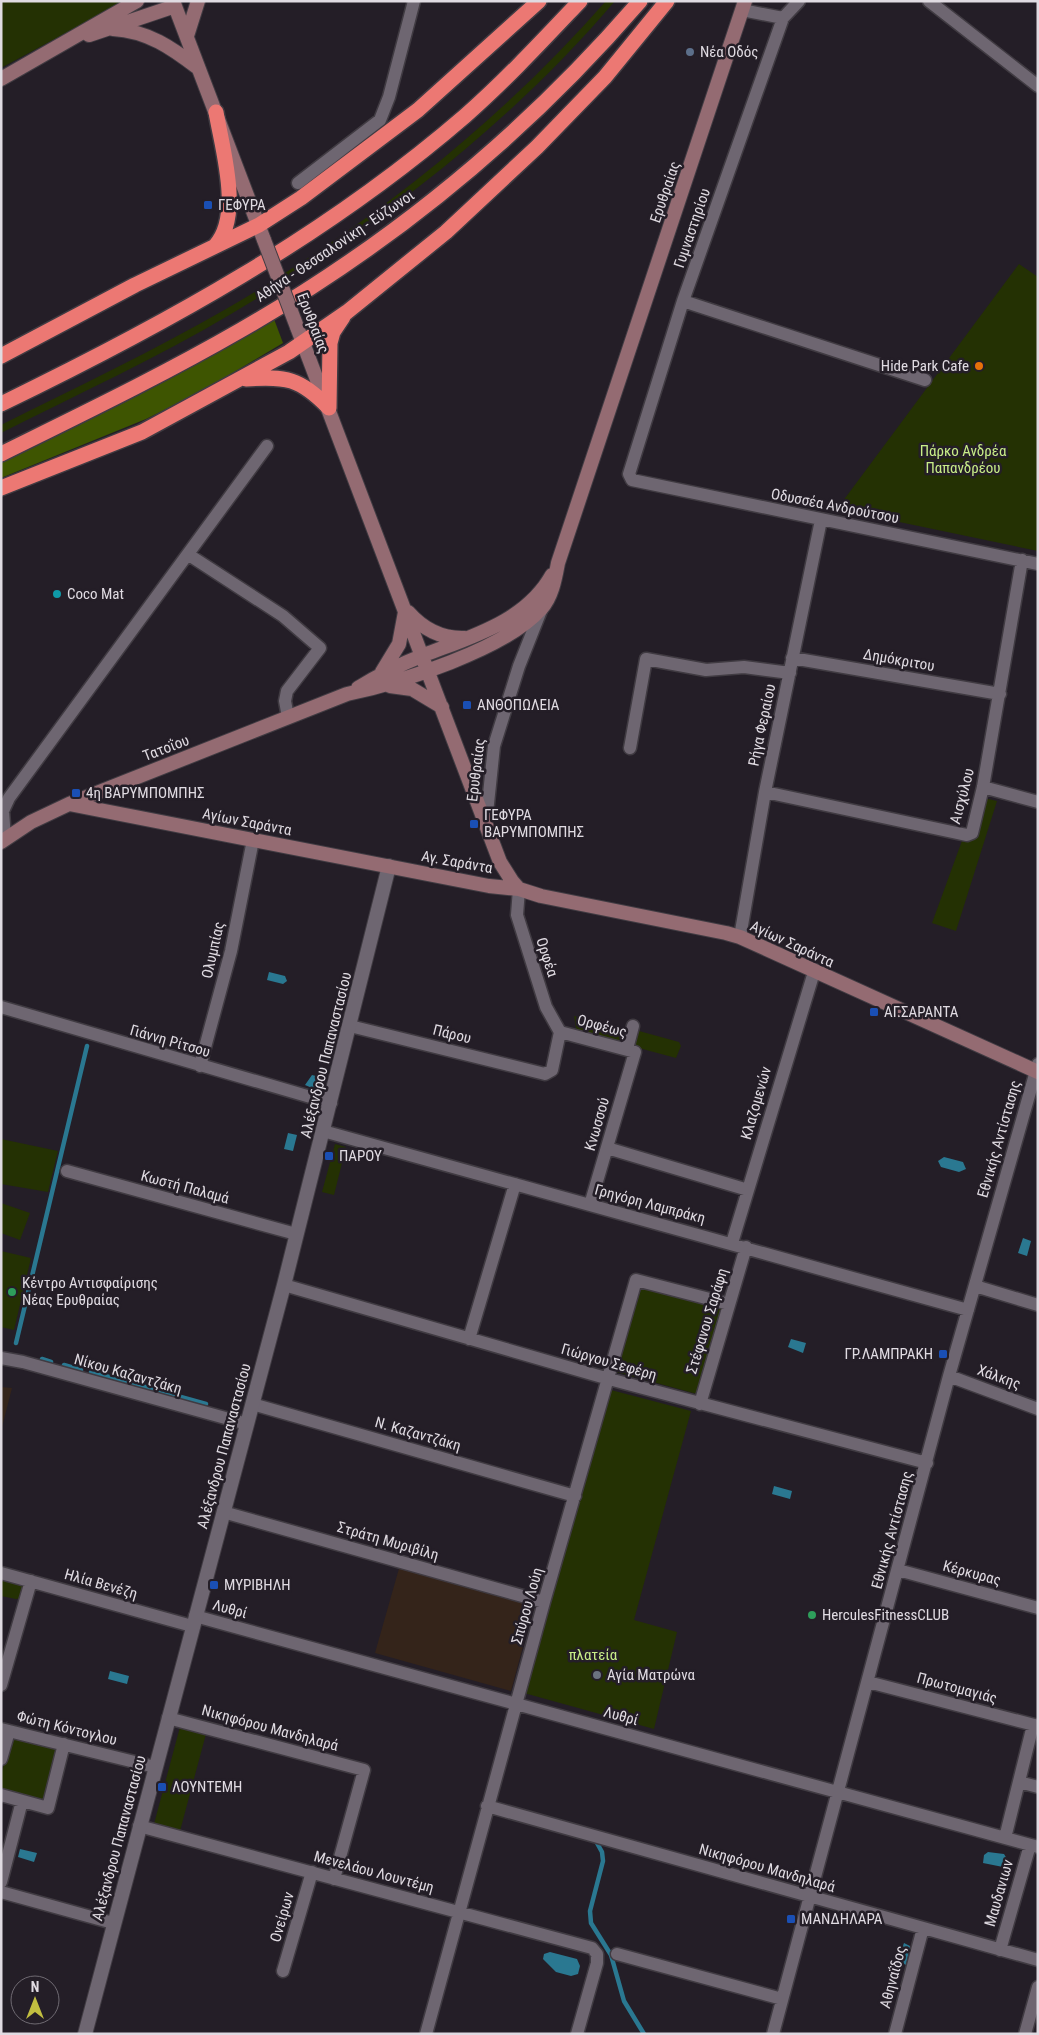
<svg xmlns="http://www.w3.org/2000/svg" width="1039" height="2035" font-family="'Roboto Condensed',sans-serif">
<rect width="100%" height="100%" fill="#241e27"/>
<path fill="#34241a" d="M1 1387 12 1388 1 1431Z
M400 1565 528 1602 533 1609 511 1691 375 1653Z"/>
<path fill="#243103" d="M1 1H125L1 68Z
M606 1H615C508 127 373 230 231 314 157 358 78 394 1 433V425C77 387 153 351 226 309 367 227 498 124 606 1Z
M1019 264 1038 277V551L837 509Z
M984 798 997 801 956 931 932 923 963 838 973 840Z
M574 1016 626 1029 623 1041 621 1042 580 1031 576 1028Z
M639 1031 679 1042 681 1046 676 1058 635 1047 633 1044Z
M1 1139 58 1151 48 1192 1 1184Z
M335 1144 346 1147 334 1195 322 1192Z
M1 1203 30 1213 20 1240 1 1233Z
M1 1251 31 1258 14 1330 1 1327Z
M642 1286 722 1307 697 1394 616 1372Z
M611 1390 691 1411 634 1620 677 1632 654 1729 524 1693Z
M1 1578 24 1585 23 1598 16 1599 1 1596Z
M180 1727 206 1734 180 1831 154 1824Z
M11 1738 58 1749 45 1803 1 1792V1775Z"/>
<path fill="#3e5501" d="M274 319 283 343 202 391 146 419 1 478V463C94 418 186 374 274 319Z"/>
<path fill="#2a7891" d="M269 972 285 976 287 981 283 984 267 980Z
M312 1075 320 1077 317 1090 305 1085Z
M288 1133 297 1135 293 1151 284 1149Z
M944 1157 963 1162 966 1169 959 1172 941 1167 938 1161Z
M1023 1238 1031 1241 1027 1256 1018 1253Z
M791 1339 806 1343 803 1353 788 1347Z
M774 1486 792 1491 790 1499 772 1494Z
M110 1671 129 1676 127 1684 108 1679Z
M212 1708 236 1714 233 1724 209 1718Z
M20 1849 37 1853 34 1862 18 1857Z
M988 1852 1004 1854 1007 1859 1003 1867 983 1863 984 1855Z
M904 1943 910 1946 906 1965 896 1960 899 1951H901Z
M550 1952 577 1959 580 1966 578 1974 571 1976 556 1972 543 1959 544 1954Z"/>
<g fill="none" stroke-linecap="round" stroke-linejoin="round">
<path stroke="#2a7891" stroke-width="4.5" d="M16 1343 87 1046
M42 1359 51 1362
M64 1365 81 1370
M91 1372 206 1404
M597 1843 602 1852 603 1861 590 1911 591 1923 611 1955 624 2001 644 2034"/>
<defs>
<path id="minor" d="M799 1 783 18 683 301 629 474 632 480 1038 564
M929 1 1038 86
M742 10 783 18
M298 183 380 120 389 97 414 1
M683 301 925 380
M189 555 283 616 320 648 287 691 285 701 288 717
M792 658 1000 694
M630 748 646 659 706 670 744 667 790 673
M983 787 1038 802
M765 792 957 833 967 835 972 833 983 787 1022 560
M486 823 494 746 519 666 542 608
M5 839 3 811 9 798 267 446
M519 889 517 915 546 1007 560 1032
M740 937 765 792 821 520
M1 1007 331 1103
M350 1026 545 1074 552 1070 560 1032
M560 1032 635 1052 590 1205
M627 1049 633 1026
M200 1066 231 951 253 840
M323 1131 968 1310
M607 1148 748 1190
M67 1171 296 1234
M732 1243 814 972
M284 1285 609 1379 927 1463
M975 1286 1038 1305
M469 1339 515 1184
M1 1358 23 1362 247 1424
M949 1376 1038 1409
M252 1404 575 1496
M700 1404 746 1247
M223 1512 544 1602
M898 1570 1038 1608
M1 1573 192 1626
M195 1616 1038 1847
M868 1682 1038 1726
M1 1685 31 1581
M168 1718 364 1770 334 1879
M1 1729 155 1767
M1 1759 9 1731
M1019 1782 1038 1787
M1 1795 48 1808 64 1744
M487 1806 1038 1960
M139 1826 592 1948 597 1954V1963L577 2034
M1005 1838 1033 1725
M1 1882 22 1801
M1 1892 113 1923
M1000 1950 1030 1845
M617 1954 782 1999
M283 1971 312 1872
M426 2034 544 1602 636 1280 729 1304
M773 2034 949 1376 1038 1064
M895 2034 923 1928
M1025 2034 1038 1987"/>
<path id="tertiary" d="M85 2034 284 1285 389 866"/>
<path id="secondary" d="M173 1 264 240
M113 29C148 31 172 48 198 68
M89 35 175 6
M187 36 198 1
M1 79 137 1
M297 327 500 862 512 881 519 889
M408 612C423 629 442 639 465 638
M382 672 399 644 405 612
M390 686 412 689 442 707
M358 688C379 675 401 664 424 655 470 637 526 622 552 575
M69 804 489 886 519 889 541 896 726 933 740 937 1038 1072
M1 842 31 822 69 804 347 694C399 683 506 649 541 609 552 597 555 579 558 563L745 1"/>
<path id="motorway" d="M215 246C243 216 222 148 216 112
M1 356 135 285 259 225 301 198 418 110 539 1
M246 379C286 376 300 378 329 408
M1 404C166 324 326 236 465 116 506 80 543 40 580 1
M329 408 330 343 333 332 343 317
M1 454C82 414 163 375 241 330 391 244 527 132 640 1
M1 488 142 432 289 352 347 312 446 232 537 147 605 77 667 1"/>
</defs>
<use href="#minor" stroke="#403b42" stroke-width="15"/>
<use href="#tertiary" stroke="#403b42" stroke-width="16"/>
<use href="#secondary" stroke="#403b42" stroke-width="16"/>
<use href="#motorway" stroke="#403b42" stroke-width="18"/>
<use href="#minor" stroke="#6e6671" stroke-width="12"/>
<use href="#tertiary" stroke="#6e6671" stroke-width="14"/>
<use href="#secondary" stroke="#946b72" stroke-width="14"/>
<use href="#motorway" stroke="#ec7873" stroke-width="15"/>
<defs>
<path id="secondary-bridge" d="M264 240 297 327"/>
</defs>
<use href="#secondary-bridge" stroke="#403b42" stroke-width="16" stroke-linecap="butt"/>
<use href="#secondary-bridge" stroke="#946b72" stroke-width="14"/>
</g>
<circle fill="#5c6f8a" stroke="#241e27" stroke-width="2" cx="690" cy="52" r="5"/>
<g fill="#1a4fb4" stroke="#241e27" stroke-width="2">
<rect x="203" y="200" width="10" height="10" rx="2.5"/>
<rect x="462" y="700" width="10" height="10" rx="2.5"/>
<rect x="71" y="788" width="10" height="10" rx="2.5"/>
<rect x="469" y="819" width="10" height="10" rx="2.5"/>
<rect x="869" y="1007" width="10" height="10" rx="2.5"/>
<rect x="324" y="1151" width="10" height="10" rx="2.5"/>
<rect x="938" y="1349" width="10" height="10" rx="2.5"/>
<rect x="209" y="1580" width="10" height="10" rx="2.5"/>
<rect x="157" y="1782" width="10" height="10" rx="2.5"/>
<rect x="786" y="1914" width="10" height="10" rx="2.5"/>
</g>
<circle fill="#e8710a" stroke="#241e27" stroke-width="2" cx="979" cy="366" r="5"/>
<circle fill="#0f9aa8" stroke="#241e27" stroke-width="2" cx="57" cy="594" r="5"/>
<g fill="#2e9e5b" stroke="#241e27" stroke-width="2">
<circle cx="12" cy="1292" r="5"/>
<circle cx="812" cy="1615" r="5"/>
</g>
<circle fill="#6b7280" stroke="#241e27" stroke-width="2" cx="597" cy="1675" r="5"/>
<g text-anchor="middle" stroke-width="5" stroke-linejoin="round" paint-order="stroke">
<g font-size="15" fill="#e0dbe2" stroke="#241e27" text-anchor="start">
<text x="700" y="57">Νέα Οδός</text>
<text x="218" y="210">ΓΕΦΥΡΑ</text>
<text x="969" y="371" text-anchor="end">Hide Park Cafe</text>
<text x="67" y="599">Coco Mat</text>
<text x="477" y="710">ΑΝΘΟΠΩΛΕΙΑ</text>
<text x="86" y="798">4η ΒΑΡΥΜΠΟΜΠΗΣ</text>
<text x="484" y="820">ΓΕΦΥΡΑ<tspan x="484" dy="17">ΒΑΡΥΜΠΟΜΠΗΣ</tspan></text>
<text x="884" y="1017">ΑΓ.ΣΑΡΑΝΤΑ</text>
<text x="339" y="1161">ΠΑΡΟΥ</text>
<text x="22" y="1288">Κέντρο Αντισφαίρισης<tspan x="22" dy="17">Νέας Ερυθραίας</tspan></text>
<text x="933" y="1359" text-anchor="end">ΓΡ.ΛΑΜΠΡΑΚΗ</text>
<text x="224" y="1590">ΜΥΡΙΒΗΛΗ</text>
<text x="822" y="1620">HerculesFitnessCLUB</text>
<text x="607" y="1680">Αγία Ματρώνα</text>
<text x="172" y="1792">ΛΟΥΝΤΕΜΗ</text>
<text x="801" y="1924">ΜΑΝΔΗΛΑΡΑ</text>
</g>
<g font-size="15" fill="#e0dbe2" stroke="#241e27">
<text transform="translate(665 192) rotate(-71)" y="5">Ερυθραίας</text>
<text transform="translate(692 228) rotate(-71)" y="5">Γυμναστηρίου</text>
<text transform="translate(335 246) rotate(-34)" y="5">Αθήνα - Θεσσαλονίκη - Εύζωνοι</text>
<text transform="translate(313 323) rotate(69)" y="5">Ερυθραίας</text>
<text transform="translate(835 506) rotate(11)" y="5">Οδυσσέα Ανδρούτσου</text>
<text transform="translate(899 660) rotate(10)" y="5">Δημόκριτου</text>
<text transform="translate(762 725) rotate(-78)" y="5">Ρήγα Φεραίου</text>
<text transform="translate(166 748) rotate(-21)" y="5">Τατοΐου</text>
<text transform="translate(476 770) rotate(-83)" y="5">Ερυθραίας</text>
<text transform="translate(962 796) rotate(-75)" y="5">Αισχύλου</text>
<text transform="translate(247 822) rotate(11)" y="5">Αγίων Σαράντα</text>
<text transform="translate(457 862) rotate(10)" y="5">Αγ. Σαράντα</text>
<text transform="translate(792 944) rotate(25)" y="5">Αγίων Σαράντα</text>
<text transform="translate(213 950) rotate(-77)" y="5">Ολυμπίας</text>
<text transform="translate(547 957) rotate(72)" y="5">Ορφέα</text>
<text transform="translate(602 1026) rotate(15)" y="5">Ορφέως</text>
<text transform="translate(452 1034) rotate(14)" y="5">Πάρου</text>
<text transform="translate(170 1041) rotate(16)" y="5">Γιάννη Ρίτσου</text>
<text transform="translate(326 1055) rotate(-76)" y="5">Αλέξανδρου Παπαναστασίου</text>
<text transform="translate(756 1103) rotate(-74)" y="5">Κλαζομενών</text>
<text transform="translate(597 1124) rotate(-74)" y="5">Κνωσσού</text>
<text transform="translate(999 1139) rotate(-74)" y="5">Εθνικής Αντίστασης</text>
<text transform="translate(185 1187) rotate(15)" y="5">Κωστή Παλαμά</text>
<text transform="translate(650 1204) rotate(15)" y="5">Γρηγόρη Λαμπράκη</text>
<text transform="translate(707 1321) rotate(-73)" y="5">Στέφανου Σαράφη</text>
<text transform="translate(609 1362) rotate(16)" y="5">Γιώργου Σεφέρη</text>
<text transform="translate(128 1374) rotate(16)" y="5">Νίκου Καζαντζάκη</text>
<text transform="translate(999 1377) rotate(20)" y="5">Χάλκης</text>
<text transform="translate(418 1434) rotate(16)" y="5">Ν. Καζαντζάκη</text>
<text transform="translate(224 1446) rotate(-75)" y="5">Αλέξανδρου Παπαναστασίου</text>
<text transform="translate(892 1530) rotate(-75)" y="5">Εθνικής Αντίστασης</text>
<text transform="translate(388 1541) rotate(16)" y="5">Στράτη Μυριβίλη</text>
<text transform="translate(972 1573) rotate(15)" y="5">Κέρκυρας</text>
<text transform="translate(101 1584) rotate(16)" y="5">Ηλία Βενέζη</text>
<text transform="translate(527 1606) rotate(-74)" y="5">Σπύρου Λούη</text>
<text transform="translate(230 1609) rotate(15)" y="5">Λυθρί</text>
<text transform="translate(957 1688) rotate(15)" y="5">Πρωτομαγιάς</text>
<text transform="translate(621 1716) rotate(15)" y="5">Λυθρί</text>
<text transform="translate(67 1728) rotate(14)" y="5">Φώτη Κόντογλου</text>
<text transform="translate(270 1728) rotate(15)" y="5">Νικηφόρου Μανδηλαρά</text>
<text transform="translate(119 1838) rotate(-75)" y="5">Αλέξανδρου Παπαναστασίου</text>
<text transform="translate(767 1868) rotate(16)" y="5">Νικηφόρου Μανδηλαρά</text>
<text transform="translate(374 1872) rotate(15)" y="5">Μενελάου Λουντέμη</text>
<text transform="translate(999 1893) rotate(-74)" y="5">Μαυδανιων</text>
<text transform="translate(282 1917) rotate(-74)" y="5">Ονείρων</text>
<text transform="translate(893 1977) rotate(-75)" y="5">Αθηναΐδος</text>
</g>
<g font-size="15" fill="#c8ed88" stroke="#241e27">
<text x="963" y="456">Πάρκο Ανδρέα<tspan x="963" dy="17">Παπανδρέου</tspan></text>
<text x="593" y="1660">πλατεία</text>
</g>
</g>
<rect width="1039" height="2035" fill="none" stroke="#e0dbe2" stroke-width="5"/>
<g transform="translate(35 2000)"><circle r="24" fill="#241e27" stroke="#6f6a72"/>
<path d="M0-4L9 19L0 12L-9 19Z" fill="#c1be40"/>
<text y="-8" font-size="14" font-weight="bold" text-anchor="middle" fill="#e0dbe2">N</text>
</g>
</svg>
